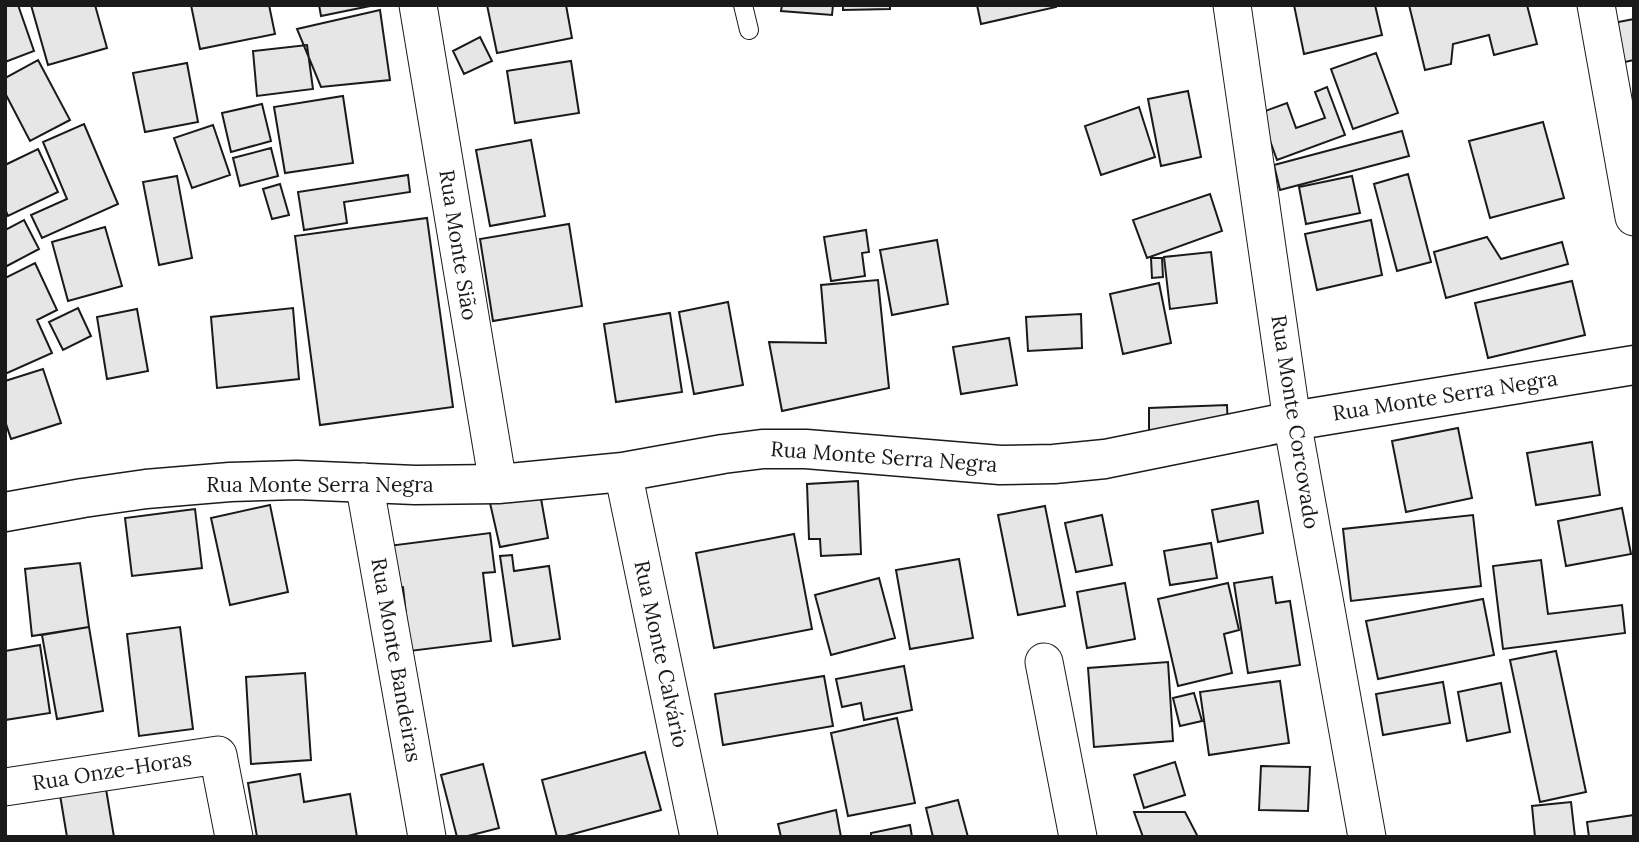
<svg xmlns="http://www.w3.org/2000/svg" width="1639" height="842" font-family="Lora,serif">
<rect width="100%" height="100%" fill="#fff"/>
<path fill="#e6e6e6" stroke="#1a1a1a" stroke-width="2" d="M5 5H18L34 51 5 62Z
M31 5H95L107 48 48 65Z
M191 5H269L275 34 200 49Z
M319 5H375L321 16Z
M487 5H566L572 38 497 53Z
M782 5H833L832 15 781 11Z
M843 5H890V9L843 10Z
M977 5H1056V7L981 24Z
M1294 5H1375L1382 35 1304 54Z
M1409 5H1527L1537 44 1494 55 1489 35 1453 44 1451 64 1425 70Z
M380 10 390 80 321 87 297 29Z
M1634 19V60L1616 64 1608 24Z
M480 37 492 61 464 74 453 51Z
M307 45 313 89 257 96 253 51Z
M1376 53 1398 113 1353 129 1331 69Z
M38 60 70 120 30 141 5 93V78Z
M571 61 579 113 515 123 507 71Z
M187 63 198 122 145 132 133 73Z
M1327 87 1345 135 1277 160 1260 113 1287 103 1296 128 1325 118 1315 92Z
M1188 91 1201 157 1161 166 1148 99Z
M343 96 353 163 285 173 274 107Z
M262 104 271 141 231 152 222 113Z
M1139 107 1155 157 1101 175 1085 126Z
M1543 122 1564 198 1490 218 1469 141Z
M84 124 118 204 42 238 31 215 67 199 43 142Z
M213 125 230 175 192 188 174 138Z
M1402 131 1409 156 1280 190 1274 165Z
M531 140 545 216 490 226 476 150Z
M271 148 278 176 240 186 233 158Z
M38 149 58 192 8 216 5 209V165Z
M1408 174 1431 262 1397 271 1374 184Z
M408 175 410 192 344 202 347 223 304 230 298 192Z
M177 176 192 258 159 265 143 182Z
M1352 176 1360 213 1306 224 1299 187Z
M280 184 289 215 272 219 263 189Z
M1210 194 1222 231 1147 258 1133 220Z
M427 218 453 407 320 425 295 236Z
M24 220 39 249 5 267V230Z
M1371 220 1382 275 1317 290 1305 234Z
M569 224 582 306 493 321 480 239Z
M105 227 122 286 68 301 52 242Z
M866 230 869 252 862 253 865 276 831 281 824 237Z
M1487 237 1501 259 1562 242 1568 264 1446 298 1434 252Z
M937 240 948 304 892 315 880 250Z
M1211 252 1217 303 1170 309 1164 257Z
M1151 258H1162L1163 277 1152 278Z
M35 263 57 310 37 320 52 353 5 374V278Z
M878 280 889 388 782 411 769 342 826 343 821 285Z
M1572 281 1585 335 1488 358 1475 303Z
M1159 283 1171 343 1123 354 1110 294Z
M728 302 743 385 694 394 679 312Z
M78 308 91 336 63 350 49 322Z
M293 308 299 379 217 388 211 317Z
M137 309 148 371 107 379 97 317Z
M670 313 682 392 616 402 604 324Z
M1081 314 1082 348 1028 351 1026 317Z
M1009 338 1017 385 961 394 953 347Z
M43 369 61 423 11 439 5 421V381Z
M1227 405 1228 430 1149 433V408Z
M1458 428 1472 498 1406 512 1392 441Z
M1592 442 1600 495 1536 505 1527 453Z
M858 481 861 554 821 556 820 539H809L807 484Z
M540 493 548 538 500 547 490 503Z
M1258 501 1263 533 1218 542 1212 510Z
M270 505 288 592 230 605 211 518Z
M1045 506 1065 606 1018 615 998 515Z
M1622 508 1631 554 1566 566 1558 521Z
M195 509 202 568 132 576 125 518Z
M1102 515 1112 565 1076 572 1065 523Z
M1473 515 1481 586 1351 601 1343 529Z
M490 533 495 572 483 573 491 641 410 651 403 587 392 585 388 546Z
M794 534 812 629 714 648 696 553Z
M1211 543 1217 578 1170 585 1164 551Z
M512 555 514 571 549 566 560 639 513 646 500 556Z
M959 559 973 638 910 649 896 570Z
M1541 560 1548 614 1622 605 1625 633 1503 649 1493 566Z
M80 563 89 627 32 636 25 569Z
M1272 577 1276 603 1290 601 1300 665 1248 673 1234 583Z
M879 578 895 638 831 655 815 595Z
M1125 583 1135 639 1087 648 1077 592Z
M1228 583 1239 630 1224 634 1232 673 1178 686 1158 599Z
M1483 599 1494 655 1378 679 1366 621Z
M89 627 103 711 57 719 42 635Z
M180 627 193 729 139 736 127 634Z
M40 645 50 713 5 720V651Z
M1556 651 1586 792 1540 802 1510 660Z
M1168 662 1173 741 1094 747 1088 668Z
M904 666 912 710 864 720 861 703 842 707 836 679Z
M305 673 311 760 251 764 246 677Z
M824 676 833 726 723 745 715 694Z
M1280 681 1289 743 1209 755 1200 692Z
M1443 682 1450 723 1383 735 1376 694Z
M1501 683 1510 732 1467 741 1458 692Z
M1194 693 1202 721 1180 726 1173 698Z
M897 718 915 803 848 816 831 733Z
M645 752 661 810 562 837H557L542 780Z
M1175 762 1185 795 1144 808 1134 775Z
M483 764 499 828 464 837H457L441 775Z
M1261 766 1310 767 1308 811 1259 810Z
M300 774 304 802 350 794 357 837H257L248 783Z
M106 789 114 837H67L60 795Z
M958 800 968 837H933L926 808Z
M1571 802 1575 837H1535L1532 806Z
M836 810 841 837H781L778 824Z
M1134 812H1185L1198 837H1143Z
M1634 815V837H1589L1587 822Z
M910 825 912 837H871V833Z"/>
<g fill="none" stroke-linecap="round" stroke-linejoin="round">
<defs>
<path id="lane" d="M743 5 749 30"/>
<path id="street" d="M418 5 498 484
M1232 5 1292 421 1367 837
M1596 5 1634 217
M623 472 699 837
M364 482 427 837
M1044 662 1078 837
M5 787 218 755 234 837"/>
<path id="secondary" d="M5 512 83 498 146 489 230 482 297 480 415 485 498 484 623 472 723 454 762 449H806L1000 465 1054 464 1105 459 1292 421 1634 365"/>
</defs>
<use href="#lane" stroke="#1a1a1a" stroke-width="20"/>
<use href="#street" stroke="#1a1a1a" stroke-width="39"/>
<use href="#secondary" stroke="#1a1a1a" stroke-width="41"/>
<use href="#lane" stroke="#fff" stroke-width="18"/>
<use href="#street" stroke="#fff" stroke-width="37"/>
<use href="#secondary" stroke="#fff" stroke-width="38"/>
</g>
<g text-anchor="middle" stroke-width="5" stroke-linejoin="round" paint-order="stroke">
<g font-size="21" fill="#1a1a1a" stroke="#fff">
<text transform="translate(458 245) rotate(81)" y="7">Rua Monte Sião</text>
<text transform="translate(1445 396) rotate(-9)" y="7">Rua Monte Serra Negra</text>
<text transform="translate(1295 422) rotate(81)" y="7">Rua Monte Corcovado</text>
<text transform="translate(884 457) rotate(4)" y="7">Rua Monte Serra Negra</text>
<text x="320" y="492">Rua Monte Serra Negra</text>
<text transform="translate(661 654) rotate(78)" y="7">Rua Monte Calvário</text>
<text transform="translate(396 660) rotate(80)" y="7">Rua Monte Bandeiras</text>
<text transform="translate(112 771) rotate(-9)" y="7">Rua Onze-Horas</text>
</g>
</g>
<rect width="1639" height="842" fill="none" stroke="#1a1a1a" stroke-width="14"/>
</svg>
